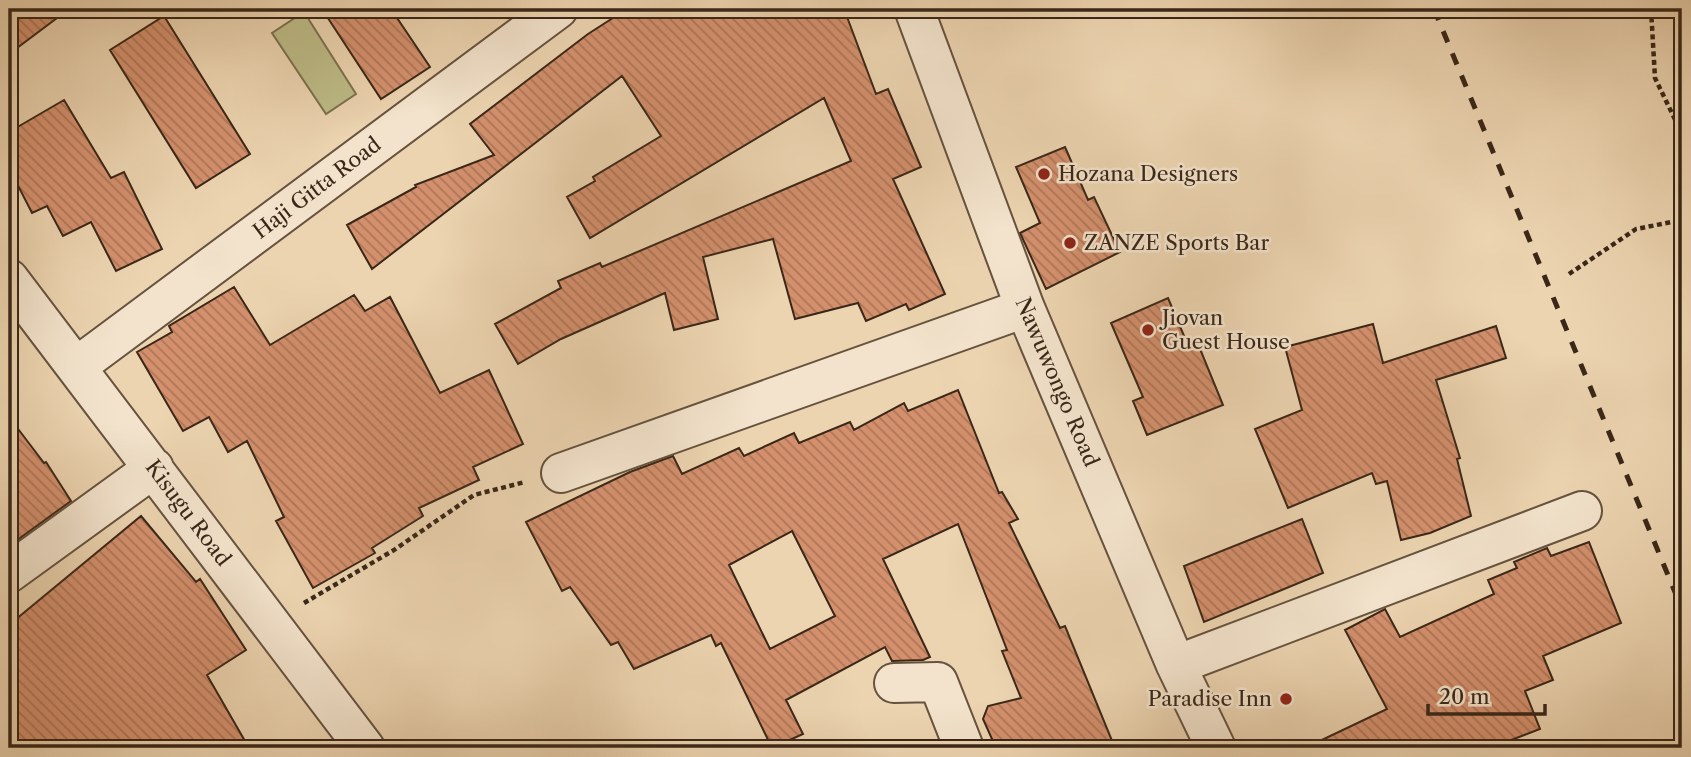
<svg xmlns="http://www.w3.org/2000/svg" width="1691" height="757" font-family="'Libre Caslon Text',serif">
<defs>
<pattern id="building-back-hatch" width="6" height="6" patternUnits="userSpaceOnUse" patternTransform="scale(1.75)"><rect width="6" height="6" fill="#d4906d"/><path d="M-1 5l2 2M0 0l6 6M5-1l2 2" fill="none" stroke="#ad7659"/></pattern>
</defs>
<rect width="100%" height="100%" fill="#ecd4b0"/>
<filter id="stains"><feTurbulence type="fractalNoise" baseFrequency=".00286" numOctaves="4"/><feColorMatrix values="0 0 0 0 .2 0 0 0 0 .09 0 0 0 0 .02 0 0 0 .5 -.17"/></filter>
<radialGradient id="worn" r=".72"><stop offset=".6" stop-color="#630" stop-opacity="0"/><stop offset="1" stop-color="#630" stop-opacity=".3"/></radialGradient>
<path fill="#bdbb87" stroke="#7c7150" stroke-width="2" d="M304 12 356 94 326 114 272 33Z"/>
<path fill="url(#building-back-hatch)" stroke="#3a2718" stroke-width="2" fill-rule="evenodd" d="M9 9H69L9 54Z
M322 9H391L430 67 381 99Z
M627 9H844L876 94 888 89 921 167 893 179 945 294 909 310 906 304 866 321 858 303 795 319 773 239 703 257 718 319 674 330 665 293 561 339 518 364 495 324 561 288 558 281 600 263 602 267 851 161 824 98 590 238 567 197 595 181 593 177 661 136 622 76 372 269 347 225 416 187 415 185 494 155 470 124 588 34Z
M164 16 250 154 196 188 110 50Z
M64 100 111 178 124 172 162 249 116 271 91 222 63 236 47 206 32 213 9 168V132Z
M1065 147 1088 200 1094 197 1120 252 1046 289 1020 233 1040 223 1016 167Z
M234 287 270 345 354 295 365 311 390 297 440 393 489 370 523 444 473 467 479 480 419 508 423 516 372 548 375 553 313 588 276 521 284 517 247 441 228 452 209 417 183 431 137 352 172 332 169 326Z
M1168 298 1187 343 1196 339 1223 405 1147 435 1133 401 1143 397 1111 323Z
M1373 324 1383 363 1496 326 1506 358 1436 380 1460 458 1457 459 1471 516 1430 533 1401 540 1387 481 1376 484 1372 473 1288 508 1255 429 1302 410 1285 347Z
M958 390 999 493 1002 492 1018 519 1009 523 1060 628 1065 626 1115 748H996L983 719 988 706 1021 698 1002 651 1007 650 958 524 883 559 930 657 923 660 892 661 885 647 786 700 803 734 772 748 721 643 716 646 711 635 634 669 618 642 611 645 570 587 562 591 526 522 630 472 673 456 682 474 739 448 744 456 794 433 799 443 850 422 854 430 904 403 908 411ZM792 531 835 616 770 649 729 565Z
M9 417 44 463 46 462 71 501 9 546Z
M141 516 196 582 200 579 246 650 207 675 249 748H9V625Z
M1302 519 1323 573 1204 622 1184 566Z
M1589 542 1621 623 1543 656 1553 680 1525 691 1540 729 1490 748H1305L1387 709 1345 630 1385 609 1400 637 1494 594 1488 580 1517 568 1514 562 1547 548 1551 556Z"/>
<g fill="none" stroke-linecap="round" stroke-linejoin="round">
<defs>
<path id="minor" d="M914 9 1025 308 1176 665 1216 748
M9 279 365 748
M76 367 558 9
M561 473 1025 308
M9 573 154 468
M1176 665 1582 511
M894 683 938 682 964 748"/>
</defs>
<use href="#minor" stroke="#66523e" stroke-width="42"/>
<path stroke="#3a2718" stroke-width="4.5" stroke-dasharray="5 3.5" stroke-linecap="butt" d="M1651 9 1655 78 1682 134
M1569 274 1636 229 1682 220
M304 603 394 550 474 495 525 482"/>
<use href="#minor" stroke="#f3e3cc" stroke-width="38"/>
<path stroke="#3a2718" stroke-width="5" stroke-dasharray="12 12" stroke-linecap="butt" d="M1434 9 1682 609"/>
</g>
<g fill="#8f2418" stroke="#f3e3cc" stroke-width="2.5">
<circle cx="1044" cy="174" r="7"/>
<circle cx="1070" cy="243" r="7"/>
<circle cx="1148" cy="330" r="7"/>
<circle cx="1286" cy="699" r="7"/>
</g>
<g text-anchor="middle" stroke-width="5" stroke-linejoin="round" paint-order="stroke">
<g font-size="21" fill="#3a2718" stroke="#f3e3cc" text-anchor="start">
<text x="1058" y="181">Hozana Designers</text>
<text x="1084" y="250">ZANZE Sports Bar</text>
<text x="1162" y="325">Jiovan<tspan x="1162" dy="24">Guest House</tspan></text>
<text x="1272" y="706" text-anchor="end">Paradise Inn</text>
</g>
<g font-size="21" fill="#3a2718" stroke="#f3e3cc">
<text transform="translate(317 188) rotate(-37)" y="7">Haji Gitta Road</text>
<text transform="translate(1057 382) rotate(67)" y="7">Nawuwongo Road</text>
<text transform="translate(188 513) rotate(53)" y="7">Kisugu Road</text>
</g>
</g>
<rect width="1691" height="757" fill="none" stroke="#ecd4b0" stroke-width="35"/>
<rect x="10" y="10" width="1670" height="736" fill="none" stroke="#3a2718" stroke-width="3.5"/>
<rect x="18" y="18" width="1656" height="722" fill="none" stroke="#3a2718" stroke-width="2"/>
<path d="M1428 704v10h117v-10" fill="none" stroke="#3a2718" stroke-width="3.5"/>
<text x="1439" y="704" font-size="21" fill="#3a2718" stroke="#f3e3cc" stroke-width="5" paint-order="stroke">20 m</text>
<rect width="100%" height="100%" filter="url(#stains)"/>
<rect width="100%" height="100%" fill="url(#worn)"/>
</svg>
